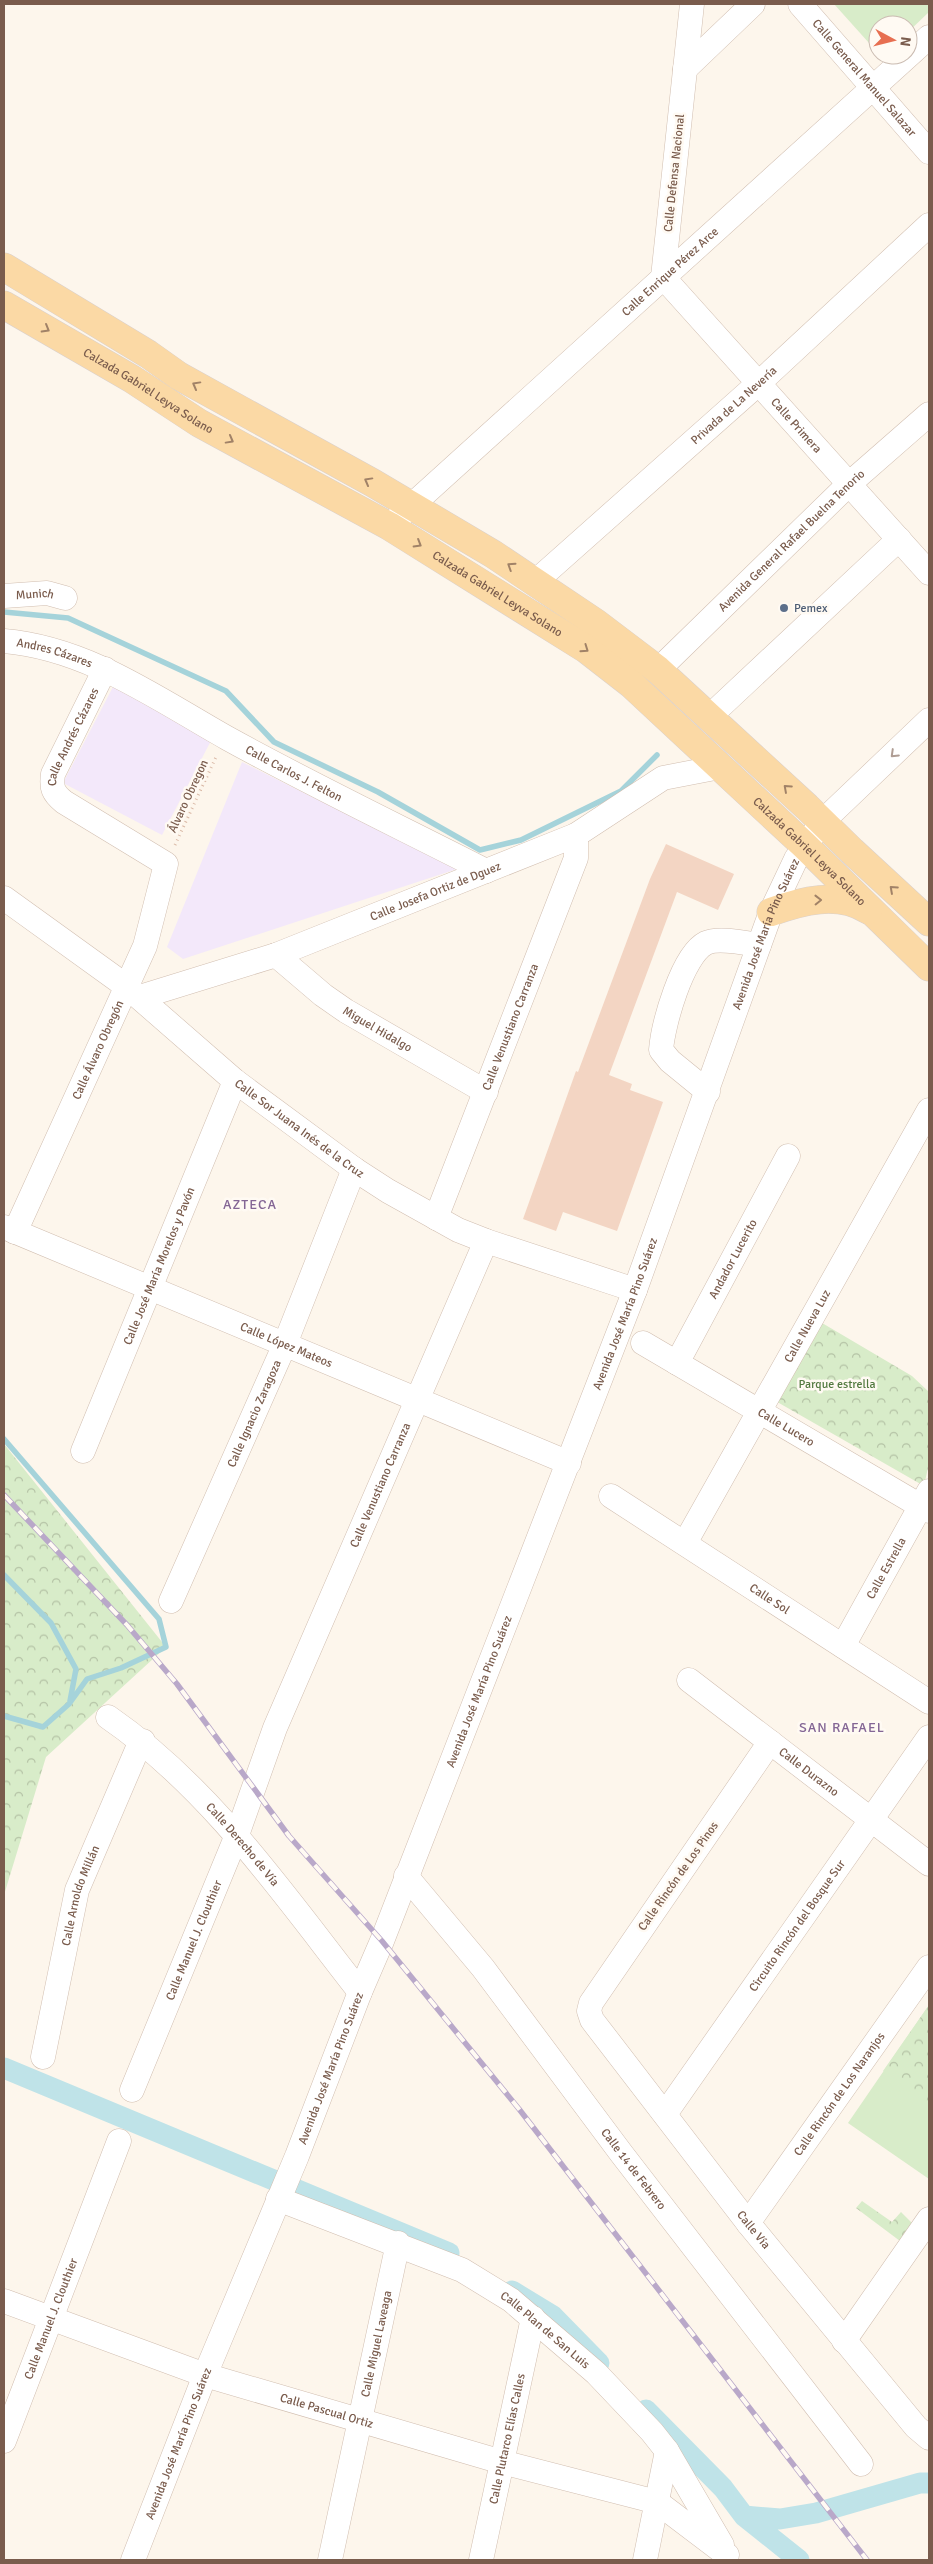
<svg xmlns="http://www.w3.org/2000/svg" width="933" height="2564" font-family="Signika,sans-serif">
<defs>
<pattern id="park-crowns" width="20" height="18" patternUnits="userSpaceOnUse" patternTransform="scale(1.25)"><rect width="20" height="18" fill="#d8ecc9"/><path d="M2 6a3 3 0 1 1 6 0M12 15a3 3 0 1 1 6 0" fill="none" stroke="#b4c2a5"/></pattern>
</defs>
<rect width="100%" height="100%" fill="#fdf6ec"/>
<path fill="#f3e8fa" d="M115 683 214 735 162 835 63 783Z
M242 762 457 869 183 959 167 947Z"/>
<path fill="#d8ecc9" d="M834 4H929V12L908 32V25H878V53Z
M929 2005V2179L848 2123Z"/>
<path fill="url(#park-crowns)" d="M817 1320 912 1376 929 1392V1463L924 1486 772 1399Z
M4 1444 166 1647 46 1757 4 1895Z
M929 2005V2103L883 2071Z
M862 2201 892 2222 901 2212 912 2223 900 2241 856 2208Z"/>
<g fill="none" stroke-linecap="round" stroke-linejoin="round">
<path stroke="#a5d3da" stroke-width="5.5" d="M4 612 68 618 226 691 274 742 378 792 480 850 521 840 621 791 657 755
M4 1439 159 1619 166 1647 121 1668 87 1679 69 1704 43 1727 4 1716
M4 1575 51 1623 76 1669 70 1701"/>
<path stroke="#bfe3e8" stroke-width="21" d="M4 2068 449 2253
M512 2291 553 2316 599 2363
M646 2410 723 2488 744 2516 780 2519 816 2513 920 2483H929
M744 2516 799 2560"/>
</g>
<path fill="#f3d5c3" d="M666 844 734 874 718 910 677 892 609 1075 632 1084 630 1090 663 1102 617 1231 563 1212 556 1231 523 1219 576 1071 578 1072 650 879Z"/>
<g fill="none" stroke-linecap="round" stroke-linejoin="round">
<defs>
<g id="minor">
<path id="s1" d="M692 4 663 277 929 573"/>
<path id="s2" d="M800 4 929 152"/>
<path d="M685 69 753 4"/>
<path id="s3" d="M389 526 929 37"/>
<path id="s4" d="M535 582 760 382 929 225"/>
<path id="s5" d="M4 596 47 593 65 598"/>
<path id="s6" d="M4 641C87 648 156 698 227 738 312 785 400 827 486 871"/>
<path id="s7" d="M658 670 849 484 929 414"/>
<path d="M709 717 899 539"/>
<path id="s8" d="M4 898 126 986 235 1081 354 1169 388 1191 458 1230 486 1241 635 1290"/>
<path id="s9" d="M276 955 323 995 346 1011 486 1092"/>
<path id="s10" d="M140 997 276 955 576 835 663 778 720 767"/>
<path d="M708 1092 670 1061 661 1050C663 1025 682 955 706 943 718 937 746 943 759 945"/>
<path id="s11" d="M436 1218 576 858V835"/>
<path id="s12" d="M4 1227 569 1463"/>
<path id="s13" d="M15 1232 145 946 166 864 64 802C53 793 51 788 53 774L105 669"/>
<path id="s14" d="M643 1343 929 1511"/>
<path id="s15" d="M677 1363 788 1156"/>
<path id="s16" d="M83 1451 235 1081"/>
<path id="s17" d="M611 1496 929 1702"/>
<path id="s18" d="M685 1543 929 1110"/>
<path id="s19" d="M171 1601 285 1344 354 1169"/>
<path id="s20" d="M843 1646 929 1491"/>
<path id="s21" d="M689 1680 929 1864"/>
<path id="s22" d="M108 1717C211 1788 283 1894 360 1992"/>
<path id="s23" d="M770 1742 591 2003 589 2011 592 2020 748 2223 916 2427 929 2438"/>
<path id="s24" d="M406 1876 483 1968 621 2153 861 2464"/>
<path id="s25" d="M43 2057 77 1890 137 1750 143 1741"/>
<path id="s26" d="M132 2090 237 1835 275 1728 486 1241"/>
<path id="s27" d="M665 2114 929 1737"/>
<path id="s28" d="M278 2199 462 2270 511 2300 596 2373 652 2432 667 2451 722 2545"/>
<path id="s29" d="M748 2223 929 1967"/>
<path id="s30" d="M4 2301 205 2375 502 2462 657 2502 727 2555"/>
<path d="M844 2341 929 2219"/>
<path id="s31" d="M4 2441 119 2141"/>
<path id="s32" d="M133 2560 205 2375 297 2156 360 1992 382 1941 635 1290 771 912 796 859 822 822 929 720"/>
<path id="s33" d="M330 2560 398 2243"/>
<path id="s34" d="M481 2560 533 2318"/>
<path d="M645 2560 667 2451"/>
</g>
<g id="major">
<path d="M4 267 148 354 179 376 373 483 493 554 596 623 658 670 807 807 852 851 929 922"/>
<path id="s35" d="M4 305 132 379 199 423 389 526 586 649 631 684 804 845 929 967"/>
<path d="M771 912C801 901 838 891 868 910"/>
</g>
</defs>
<use href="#minor" stroke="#d1beb0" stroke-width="25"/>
<use href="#major" stroke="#dad1cd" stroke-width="29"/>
<path stroke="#d9b8a5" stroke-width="3" stroke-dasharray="1 4" stroke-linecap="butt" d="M175 845 217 755"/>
<use href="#minor" stroke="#fff" stroke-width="24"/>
<use href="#major" stroke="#fbd9a5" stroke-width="28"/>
<defs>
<path id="rail" d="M4 1495 127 1625 177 1684 289 1836 382 1941 519 2109 867 2560"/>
</defs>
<use href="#rail" stroke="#b9a8c9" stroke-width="5.5"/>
<use href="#rail" stroke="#fffaf3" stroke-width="4" stroke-dasharray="11" stroke-linecap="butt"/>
</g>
<defs><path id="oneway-chevron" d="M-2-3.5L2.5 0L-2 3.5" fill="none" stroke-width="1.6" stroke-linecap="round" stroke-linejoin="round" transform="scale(1.25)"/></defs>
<g stroke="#a18267">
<use href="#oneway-chevron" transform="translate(46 329) rotate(30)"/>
<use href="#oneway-chevron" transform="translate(196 385) rotate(-151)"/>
<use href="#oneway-chevron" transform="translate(230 440) rotate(29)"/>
<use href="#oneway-chevron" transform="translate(368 481) rotate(-151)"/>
<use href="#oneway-chevron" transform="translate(418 544) rotate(31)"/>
<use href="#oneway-chevron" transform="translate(511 566) rotate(-147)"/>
<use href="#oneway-chevron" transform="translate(585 649) rotate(35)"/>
<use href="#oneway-chevron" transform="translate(787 788) rotate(-138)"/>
<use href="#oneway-chevron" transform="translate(893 889) rotate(-138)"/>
<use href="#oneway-chevron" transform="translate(818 900) rotate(-1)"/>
</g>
<use stroke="#af9d94" href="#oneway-chevron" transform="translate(894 754) rotate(136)"/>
<circle fill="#5c6f8a" stroke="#fffaf3" stroke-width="2" cx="784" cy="608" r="5"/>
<g text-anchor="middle" stroke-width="5" stroke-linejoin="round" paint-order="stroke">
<g font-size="12" fill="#7a5c4d" stroke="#fffaf3">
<text dy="4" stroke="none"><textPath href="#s2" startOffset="98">Calle General Manuel Salazar</textPath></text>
<text transform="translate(674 173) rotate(-84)" y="4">Calle Defensa Nacional</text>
<text dy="4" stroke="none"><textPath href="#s3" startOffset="379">Calle Enrique Pérez Arce</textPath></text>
<text dy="4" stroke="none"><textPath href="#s35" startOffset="168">Calzada Gabriel Leyva Solano</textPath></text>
<text dy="4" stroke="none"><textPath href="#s4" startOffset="266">Privada de La Nevería</textPath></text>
<text dy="4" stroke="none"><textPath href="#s1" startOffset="474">Calle Primera</textPath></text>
<text dy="4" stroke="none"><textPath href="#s7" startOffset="186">Avenida General Rafael Buelna Tenorio</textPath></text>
<text dy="4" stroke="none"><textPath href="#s35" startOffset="572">Calzada Gabriel Leyva Solano</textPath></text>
<text dy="4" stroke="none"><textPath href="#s5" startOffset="31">Munich</textPath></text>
<text dy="4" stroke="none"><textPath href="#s6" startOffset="52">Andres Cázares</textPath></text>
<text dy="4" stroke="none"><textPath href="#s13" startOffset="592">Calle Andrés Cázares</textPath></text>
<text dy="4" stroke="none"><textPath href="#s6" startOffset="321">Calle Carlos J. Felton</textPath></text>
<text transform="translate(188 796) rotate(-65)" y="4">Álvaro Obregon</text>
<text dy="4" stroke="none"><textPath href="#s35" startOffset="978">Calzada Gabriel Leyva Solano</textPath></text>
<text dy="4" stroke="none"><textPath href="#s10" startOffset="314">Calle Josefa Ortiz de Dguez</textPath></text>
<text dy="4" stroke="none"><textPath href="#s32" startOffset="1745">Avenida José María Pino Suárez</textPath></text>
<text dy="4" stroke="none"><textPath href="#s11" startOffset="205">Calle Venustiano Carranza</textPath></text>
<text dy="4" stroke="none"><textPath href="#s9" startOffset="126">Miguel Hidalgo</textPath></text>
<text dy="4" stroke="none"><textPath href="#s13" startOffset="200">Calle Álvaro Obregón</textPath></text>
<text dy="4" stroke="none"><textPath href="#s8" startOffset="375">Calle Sor Juana Inés de la Cruz</textPath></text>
<text dy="4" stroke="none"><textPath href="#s15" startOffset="118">Andador Lucerito</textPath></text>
<text dy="4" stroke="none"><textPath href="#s16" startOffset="200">Calle José María Morelos y Pavón</textPath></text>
<text dy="4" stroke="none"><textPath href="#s32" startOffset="1340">Avenida José María Pino Suárez</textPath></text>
<text dy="4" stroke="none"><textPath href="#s18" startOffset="249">Calle Nueva Luz</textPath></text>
<text dy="4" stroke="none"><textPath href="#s12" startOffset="306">Calle López Mateos</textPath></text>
<text dy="4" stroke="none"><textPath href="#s19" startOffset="205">Calle Ignacio Zaragoza</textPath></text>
<text dy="4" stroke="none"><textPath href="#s14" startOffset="166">Calle Lucero</textPath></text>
<text dy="4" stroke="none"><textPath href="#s26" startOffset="654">Calle Venustiano Carranza</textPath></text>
<text dy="4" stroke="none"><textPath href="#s20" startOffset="89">Calle Estrella</textPath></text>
<text dy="4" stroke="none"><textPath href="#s17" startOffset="189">Calle Sol</textPath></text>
<text dy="4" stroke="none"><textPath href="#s32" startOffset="935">Avenida José María Pino Suárez</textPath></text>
<text dy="4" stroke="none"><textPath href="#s21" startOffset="151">Calle Durazno</textPath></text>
<text dy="4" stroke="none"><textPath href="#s22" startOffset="186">Calle Derecho de Vía</textPath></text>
<text transform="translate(678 1876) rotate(-55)" y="4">Calle Rincón de Los Pinos</text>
<text dy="4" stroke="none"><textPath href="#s25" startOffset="166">Calle Arnoldo Millán</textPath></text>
<text dy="4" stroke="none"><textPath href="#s27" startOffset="230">Circuito Rincón del Bosque Sur</textPath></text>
<text dy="4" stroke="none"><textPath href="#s26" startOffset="162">Calle Manuel J. Clouthier</textPath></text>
<text dy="4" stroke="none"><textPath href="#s32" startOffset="530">Avenida José María Pino Suárez</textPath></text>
<text dy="4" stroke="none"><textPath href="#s29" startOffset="158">Calle Rincón de Los Naranjos</textPath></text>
<text dy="4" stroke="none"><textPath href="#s24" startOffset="371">Calle 14 de Febrero</textPath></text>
<text dy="4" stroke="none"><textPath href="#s23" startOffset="599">Calle Vía</textPath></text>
<text dy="4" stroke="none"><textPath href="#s31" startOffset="131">Calle Manuel J. Clouthier</textPath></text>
<text dy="4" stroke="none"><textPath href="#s28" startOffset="300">Calle Plan de San Luis</textPath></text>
<text dy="4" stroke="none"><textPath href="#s33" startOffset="221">Calle Miguel Laveaga</textPath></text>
<text dy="4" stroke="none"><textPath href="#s30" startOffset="341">Calle Pascual Ortiz</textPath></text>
<text dy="4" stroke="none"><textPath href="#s34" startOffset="124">Calle Plutarco Elías Calles</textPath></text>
<text dy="4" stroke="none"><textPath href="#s32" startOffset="125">Avenida José María Pino Suárez</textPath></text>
</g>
<g font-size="12" fill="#4e5e75" stroke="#fffaf3" text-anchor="start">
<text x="794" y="612">Pemex</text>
</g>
<g font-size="12" fill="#537a41" stroke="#fffaf3">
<text x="837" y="1388">Parque estrella</text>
</g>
<g font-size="14" letter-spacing="1" fill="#846695" stroke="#fffaf3">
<text x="250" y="1209">AZTECA</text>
<text x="842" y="1732">SAN RAFAEL</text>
</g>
</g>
<rect width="933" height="2564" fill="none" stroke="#7a5c4d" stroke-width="10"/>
<g transform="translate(893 40) rotate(97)"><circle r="24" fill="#fffaf3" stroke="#cabbb1"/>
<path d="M0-4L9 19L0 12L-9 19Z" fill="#e76f51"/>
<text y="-8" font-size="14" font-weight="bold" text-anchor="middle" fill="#7a5c4d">N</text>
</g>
</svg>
